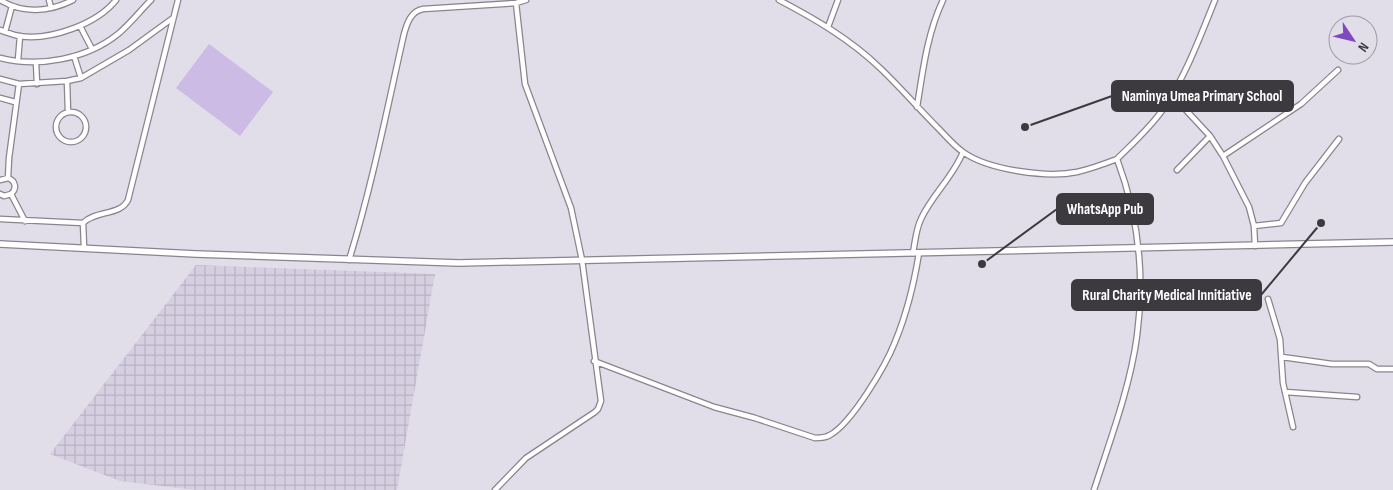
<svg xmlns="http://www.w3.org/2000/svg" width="1393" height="490" font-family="'Sofia Sans Condensed',sans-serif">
<defs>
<pattern id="industrial-grid" width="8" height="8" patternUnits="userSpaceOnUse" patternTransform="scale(1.25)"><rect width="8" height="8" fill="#d5cfe1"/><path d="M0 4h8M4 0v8" fill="none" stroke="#b8b2c2"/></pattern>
</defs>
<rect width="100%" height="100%" fill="#e1dde9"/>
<path fill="url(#industrial-grid)" d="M196 265 435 274 397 490H196L120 481 50 454Z"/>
<path fill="#cbbbe5" d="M209 44 273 92 240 136 176 88Z"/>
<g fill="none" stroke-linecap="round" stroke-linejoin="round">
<defs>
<path id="street" d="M0 0C23 14 49 12 73 0
M49 0 51 8
M779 0C815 19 850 39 880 68 900 87 918 108 938 128 946 136 953 145 963 152 988 170 1047 178 1077 172 1090 169 1104 164 1117 159
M80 26 92 49
M828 27 838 0
M0 30C6 32 13 35 19 36 50 41 97 24 116 0
M5 32 12 6
M74 56 81 78
M0 58C38 68 87 59 118 34 130 24 140 11 151 0
M18 60 20 36
M36 62 37 84
M0 79 19 84 67 81 81 78 129 50 173 18
M67 81 68 112
M1172 95 1210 136 1223 156 1249 207 1254 226 1255 246
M0 98 15 102
M917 107C923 70 927 34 943 0
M56 127a15 15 0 1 1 30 0a15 15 0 1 1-30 0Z
M1223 156 1301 104 1338 70
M1177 170 1210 136
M8 178 9 158 19 84
M0 180 8 178C16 181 17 189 11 194L4 196 0 194
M11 194 25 221
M0 219 83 223C96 210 120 216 128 200L178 0
M83 223 84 247
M1254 226 1281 223 1305 183 1339 139
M913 253C915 242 916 229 921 219 932 195 953 177 963 152
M349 260C372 186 387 109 404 34 407 23 411 11 423 9L516 3 526 0
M1268 299 1280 339 1283 383 1293 427
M1282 357 1332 364H1369L1377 369H1393
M594 361 714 407 755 418 815 438C821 438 825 438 830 435 852 423 886 365 895 342 907 313 914 284 919 253
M1285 392 1357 397
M495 490 526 458 595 412 598 409 601 401 582 260 571 208 525 84 516 3
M1094 490C1110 440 1130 388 1137 336 1145 276 1138 215 1117 159 1133 143 1151 127 1164 108 1186 75 1200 37 1215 0"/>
<path id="secondary" d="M0 244 196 254 459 263 1393 242"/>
</defs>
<use href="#street" stroke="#89858f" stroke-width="7"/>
<use href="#secondary" stroke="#89858f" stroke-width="8"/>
<use href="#street" stroke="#fff" stroke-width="4.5"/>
<use href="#secondary" stroke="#fff" stroke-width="5.5"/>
</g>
<path fill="none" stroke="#3c3a3f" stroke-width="2" d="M1025 127L1112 96M982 264L1057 209M1321 223L1261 295"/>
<g fill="#3c3a3f" stroke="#e1dde9" stroke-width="2">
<circle cx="1025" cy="127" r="5"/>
<circle cx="982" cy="264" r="5"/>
<circle cx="1321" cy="223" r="5"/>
</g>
<g fill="#3c3a3f" stroke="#3c3a3f" stroke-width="2">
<rect x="1112" y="81" width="181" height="30" rx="5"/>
<rect x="1057" y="194" width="96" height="30" rx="5"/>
<rect x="1072" y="280" width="189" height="30" rx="5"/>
</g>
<g font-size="15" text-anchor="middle" font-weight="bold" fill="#fff">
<text x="1202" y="101">Naminya Umea Primary School</text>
<text x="1105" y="214">WhatsApp Pub</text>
<text x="1167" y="300">Rural Charity Medical Innitiative</text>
</g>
<g transform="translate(1353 40) rotate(125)"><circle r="24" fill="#e1dde9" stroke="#9f9ca5"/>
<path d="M0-4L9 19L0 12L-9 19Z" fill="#7f49c0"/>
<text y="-8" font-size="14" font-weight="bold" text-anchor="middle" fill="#3c3a3f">N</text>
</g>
</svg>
